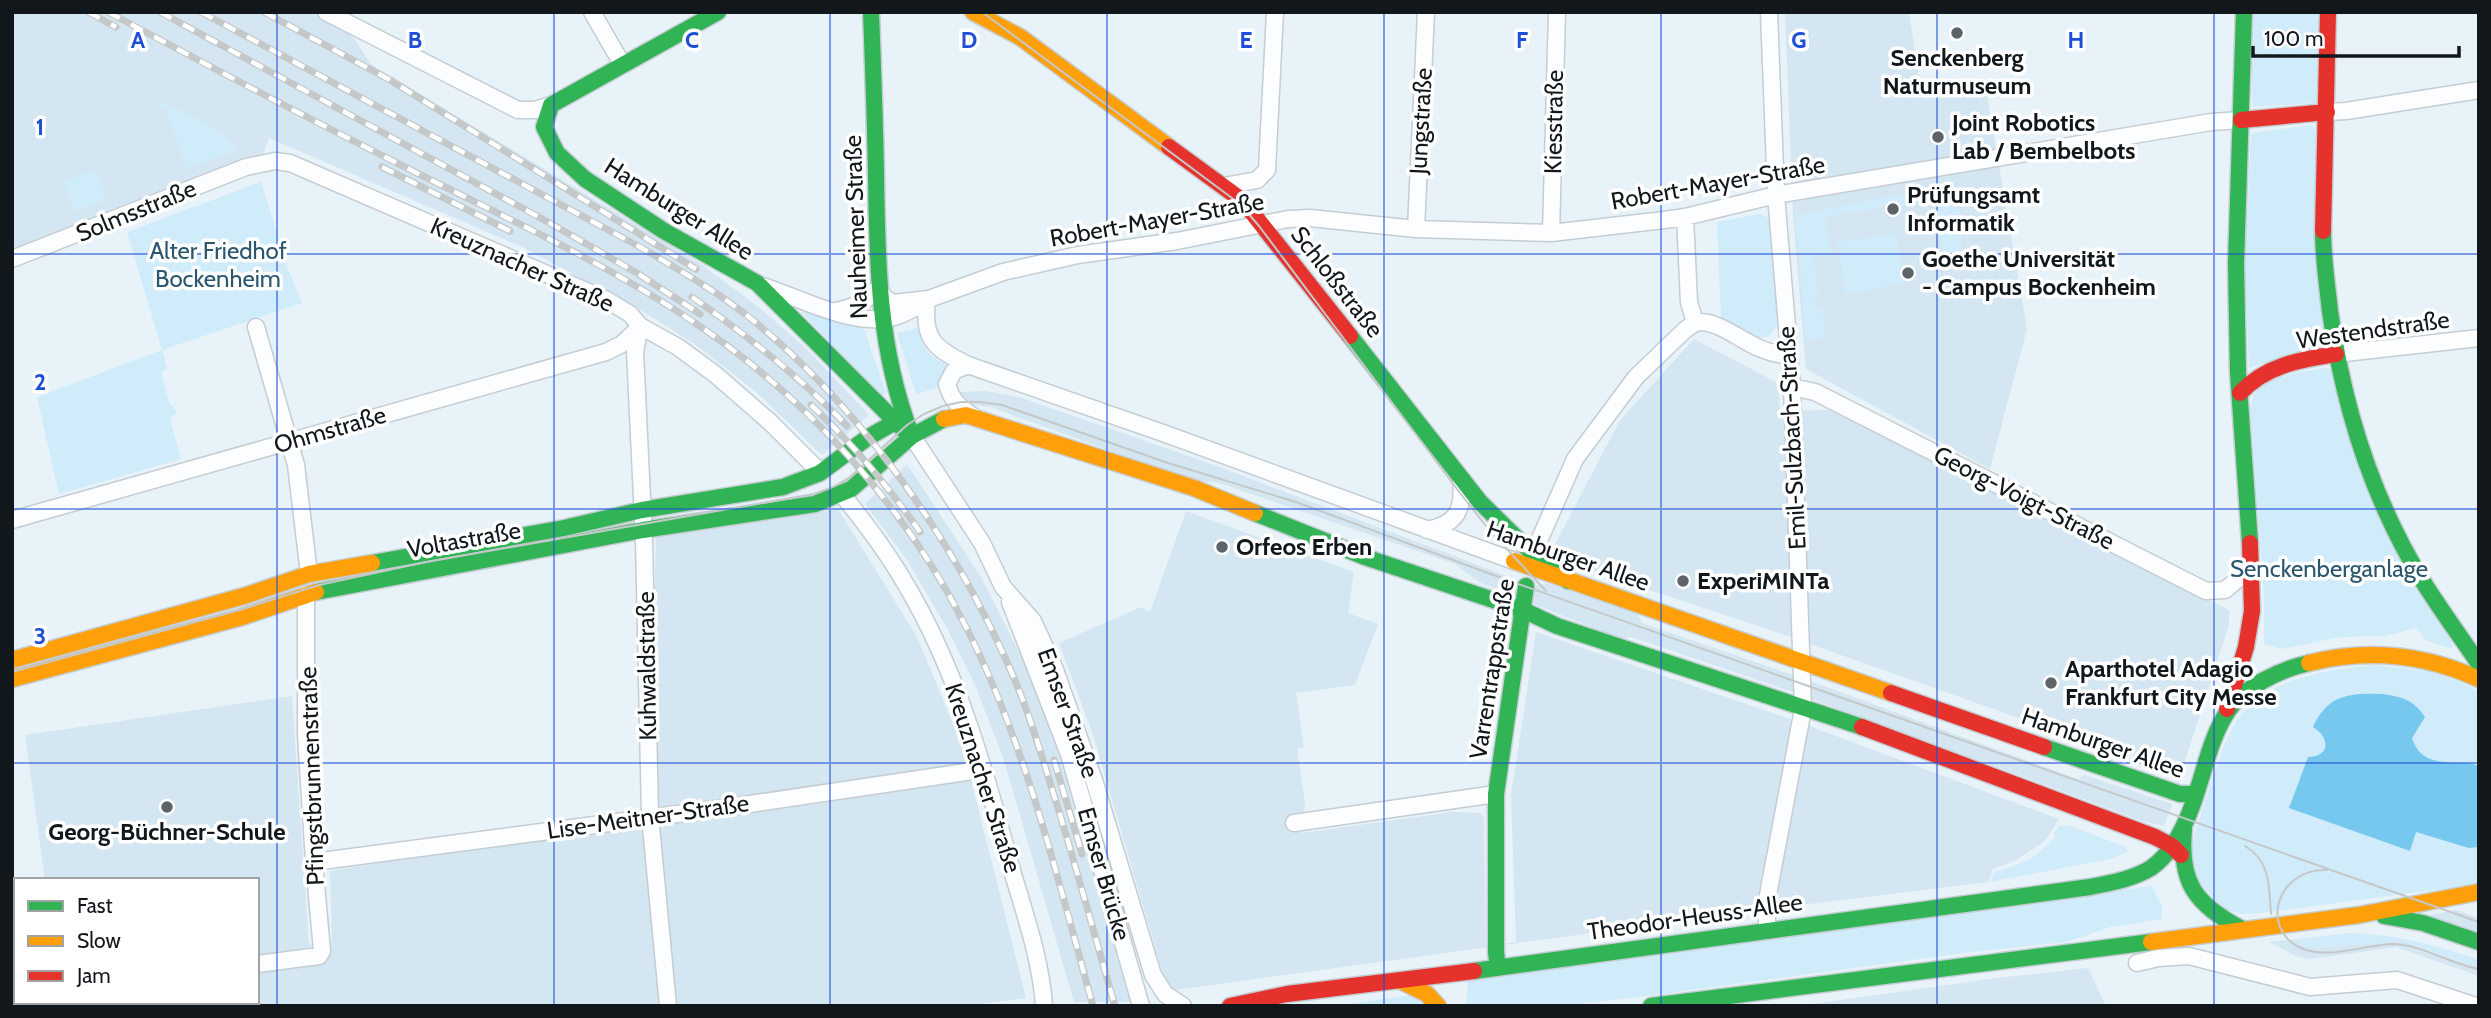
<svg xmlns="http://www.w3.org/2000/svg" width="2491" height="1018" font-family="Cabin,sans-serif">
<rect width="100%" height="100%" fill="#e8f3f9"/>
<path fill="#d4e6f1" d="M12 12H310L349 31 371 64 701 264 761 309 805 347 869 415 822 455 754 390 693 343 639 309 522 247 269 138 260 163 12 259Z
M1785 12H1909L1922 98 1986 89 2027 329 1990 469 1806 369 1793 216Z
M1694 339 1778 383 1780 411 1829 410 2229 610V625L2184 764 2166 767 2016 717 1770 630 1556 559 1552 550 1620 420Z
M986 391 1019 397 1217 466 1533 586 1546 583 1637 613 1642 623 1813 682 2078 779 2084 775 2172 804 2164 826 2143 821 1801 695 1631 637 1621 639 1479 582 1455 564 1216 482H1197L990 407 973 405 958 392Z
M907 464 981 577 1029 672 1049 723 1078 813 1131 1002H1074L1003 757 975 685 948 630 907 560 865 504Z
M838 509 917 637 963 748 1026 998 964 1006H12V985H16V1002H257V880H45L25 735 292 696 309 945 332 941 330 871 648 819 656 535Z
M1186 511 1354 572 1348 613 1378 624 1355 685 1296 693 1304 747 1297 749 1305 803 1302 833 1452 812 1480 813 1484 818 1486 946 1516 942 1511 795 1536 632 1793 720 2059 819 2045 841 2015 861 1993 869 1988 882 1744 912 1168 991 1093 735 1059 643 1141 607 1150 612Z
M2456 910 2479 918V934L2425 916Z
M2297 939 2303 945 2312 948 2402 941 2465 963 2479 965V976L2396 947 2311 959 2298 957 2269 942Z
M2088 968 2106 1006H1798L1997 978Z"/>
<path fill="#d0ebfa" d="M2250 12H2319L2316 103 2254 107 2252 104Z
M165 102C190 116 221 127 238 150L187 169 166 111 155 106Z
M2311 125 2315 128 2325 345 2249 368 2245 261 2251 133Z
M96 169 107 199 75 212 63 181Z
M261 182 288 269 302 303 162 350 167 368 161 373 170 405 174 407 176 414 171 416 170 419 181 459 59 494 37 397 162 350 127 232Z
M1954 183C1959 211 1973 248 1948 269L1944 264 1935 199 1825 217 1831 254 1813 257 1820 299 1815 301 1816 308H1822L1826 337 1806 340 1795 215Z
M1760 214 1767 217 1772 225 1779 324 1769 336 1759 339 1721 318 1717 222Z
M1896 233 1905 284 1846 294 1837 242Z
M789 299 863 326 886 393 882 396Z
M918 328C922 348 931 359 951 367L943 373 937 388 916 394 897 333Z
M2323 368H2329L2453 646 2451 649 2425 640 2417 628 2385 636 2340 637 2282 649 2264 644V594L2250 408C2252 401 2254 392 2261 387 2277 375 2303 372 2323 368Z
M2375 665C2417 669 2441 671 2479 692V884L2261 913 2241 914 2225 909 2196 879 2192 848 2195 832C2207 798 2217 755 2234 725 2261 679 2327 669 2375 665Z
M2067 825 2126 847 2128 852 2110 859 1990 882 1994 872C2022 865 2034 858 2055 838L2054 833 2059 826Z
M2151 886 2162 905V919L2110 927 2067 942 1979 951 1646 996 1561 1006H1466L1468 981Z
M2349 933C2400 935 2432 944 2479 960V965L2465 963 2402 941 2312 948 2303 945 2297 939Z
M1411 995 1425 1006H1335Z"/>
<path fill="#77c8ef" d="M2383 694C2402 697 2414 700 2425 717L2412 738C2421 767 2447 761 2473 764L2479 766V847L2469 848 2416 832 2410 851 2289 808 2308 757C2331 757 2330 737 2313 727 2328 694 2350 693 2383 694Z"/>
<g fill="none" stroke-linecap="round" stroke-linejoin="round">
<defs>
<path id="street" d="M326 12 518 110H535L551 105
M592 12 622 64
M2327 112 2346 111 2479 90
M1224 186 1257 180 1267 170 1275 12
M1685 217 1689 302 1695 323
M1416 229 1426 12
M1551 233 1557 12
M12 259 246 167 275 161 290 163 607 300 630 314 640 326 678 347 716 375 770 422 814 466 823 471
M763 286C800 298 855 328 894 317 902 315 911 310 918 306
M927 301C922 339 935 349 968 365L1163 433 1514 561
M836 311C854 307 866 302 878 288L885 298 893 303 929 299 1003 272 1078 255 1177 241 1288 219 1310 218 1416 229 1551 233 1664 220 1685 217 1776 195 2211 122 2241 120
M640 326 635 352 644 540 650 816 668 1006
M256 327 296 465 309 574
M2336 354 2479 338
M968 365 954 371 947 384C951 400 960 408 973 416
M1792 387 1815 392 2206 591 2225 590 2251 568
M912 436 982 543 1003 587 1033 621 1054 667 1094 780 1153 975 1165 994 1183 1006
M841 494C854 508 865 524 877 540 949 640 979 750 1011 867 1024 912 1041 959 1044 1006
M12 520 606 352 622 344 639 328
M1427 530C1458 524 1464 509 1461 479
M1532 563 1538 543 1575 459 1636 377 1686 329C1691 326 1694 322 1701 322 1728 323 1753 355 1789 355
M1010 602 1069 754 1141 1006
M1294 823 1496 794
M314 862 723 808 966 772 982 767
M1767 930V900L1803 709 1792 387 1776 195 1769 12
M2137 963 2158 958 2189 956 2310 987 2397 980 2476 1006
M257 964 319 956 322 951 314 862 306 735V595
M12 997 16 996"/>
<path id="fast" d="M718 12 551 105 544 127 557 153 585 179 664 231 757 283 904 430
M871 12C873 65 875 119 876 172 877 262 878 349 911 434
M2244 12 2236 264 2238 373 2250 543
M2323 231C2323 258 2327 284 2330 311 2343 406 2372 498 2422 580 2440 609 2460 636 2479 664
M1350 336 1480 502 1534 555 1568 581
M1255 513 1365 557 1523 610 1557 626 1862 727
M372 563 564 528 642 510 783 487 820 473 867 438 895 422
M316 592 643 530 815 504 851 489 912 436 944 419
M2044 747 2180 794H2195
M2184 829C2179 883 2195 904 2242 929
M2384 916 2423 923 2479 942
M1498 968 1496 952V794L1526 586
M1474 971 2090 887C2111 883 2133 879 2151 868 2168 856 2178 839 2186 821 2202 787 2207 742 2228 711 2244 686 2282 669 2309 663
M1651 1006 2151 942"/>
<path id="slow" d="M973 12 1020 37 1169 147
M944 419 966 415 1194 488 1255 513
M1514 561 1891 693
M12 660 244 596 309 574 372 563
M2309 663C2368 648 2424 654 2479 679
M12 679 242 617 316 592
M2151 942 2359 915 2479 892
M1401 981 1427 994 1438 1006"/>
<path id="jam" d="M2241 120 2327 112
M1169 147 1243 201 1350 336
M2323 231 2328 12
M2240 393C2266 365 2300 360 2336 354
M1891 693 2044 747
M2227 709 2246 647 2252 611 2250 543
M1862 727 2155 837 2172 846 2181 855
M1230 1006 1287 994 1474 971"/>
</defs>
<use href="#street" stroke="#c5cdd2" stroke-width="19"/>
<use href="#fast" stroke="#c5cdd2" stroke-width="19"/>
<use href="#slow" stroke="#c5cdd2" stroke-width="19"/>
<use href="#jam" stroke="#c5cdd2" stroke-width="19"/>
<use href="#street" stroke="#fcfdfe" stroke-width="16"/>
<use href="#fast" stroke="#30b455" stroke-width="16"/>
<use href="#slow" stroke="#ff9f0a" stroke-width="16"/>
<use href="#jam" stroke="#e5322d" stroke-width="16"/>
<path stroke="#c4c8c9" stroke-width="2" d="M982 12 1240 204 1259 226 1463 497 1490 531 1546 591
M12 672 243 609 319 585 426 562 814 494 833 487 850 477 907 425 924 414 943 406 961 402H980L1002 405 1168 463 1296 502 1507 580 2479 922
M2245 846C2271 861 2269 888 2271 914
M2327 870C2278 868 2258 928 2301 948 2329 960 2363 945 2391 944 2421 944 2450 964 2479 969"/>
<defs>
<path id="rail" d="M88 12 116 27
M108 12C209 66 309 119 411 170 508 219 608 264 698 325 809 400 906 507 966 627 1027 747 1057 877 1093 1006
M160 12 548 222 637 273 700 314
M201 12 640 247C679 270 720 293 755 322 865 412 958 547 1014 678 1032 720 1044 764 1058 808 1078 874 1096 940 1115 1006
M264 12 390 80 696 269
M382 167 510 231
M692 297C748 336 800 377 847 426
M811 405C852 443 888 486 920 532
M1054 760 1082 854"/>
</defs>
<use href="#rail" stroke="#c4c8c9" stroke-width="7"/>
<use href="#rail" stroke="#fff" stroke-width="4.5" stroke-dasharray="13" stroke-linecap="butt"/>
</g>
<path fill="none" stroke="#1d4ed8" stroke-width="2" stroke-opacity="0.55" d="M277 12V1006M554 12V1006M830 12V1006M1107 12V1006M1384 12V1006M1661 12V1006M1937 12V1006M2214 12V1006M12 254H2479M12 509H2479M12 763H2479"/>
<g fill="#5c6469" stroke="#fff" stroke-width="2.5">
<circle cx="1957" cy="33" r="7"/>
<circle cx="1938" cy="137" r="7"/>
<circle cx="1893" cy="209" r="7"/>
<circle cx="1908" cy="273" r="7"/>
<circle cx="1222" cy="547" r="7"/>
<circle cx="1683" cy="581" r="7"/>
<circle cx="2051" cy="683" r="7"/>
<circle cx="167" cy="807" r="7"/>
</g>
<g text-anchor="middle" stroke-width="7" stroke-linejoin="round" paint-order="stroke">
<g font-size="24" font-weight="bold" fill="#11171b" stroke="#fff" text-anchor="start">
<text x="1957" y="66" text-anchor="middle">Senckenberg<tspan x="1957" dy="28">Naturmuseum</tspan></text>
<text x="1952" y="131">Joint Robotics<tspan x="1952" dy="28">Lab / Bembelbots</tspan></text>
<text x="1907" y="203">Prüfungsamt<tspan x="1907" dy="28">Informatik</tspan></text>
<text x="1922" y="267">Goethe Universität<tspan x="1922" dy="28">- Campus Bockenheim</tspan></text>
<text x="1236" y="555">Orfeos Erben</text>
<text x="1697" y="589">ExperiMINTa</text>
<text x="2065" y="677">Aparthotel Adagio<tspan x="2065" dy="28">Frankfurt City Messe</tspan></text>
<text x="167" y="840" text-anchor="middle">Georg-Büchner-Schule</text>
</g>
<g font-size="24" fill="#11171b" stroke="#fff">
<text transform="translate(1421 121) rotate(-87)" y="8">Jungstraße</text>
<text transform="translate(1554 122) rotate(-89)" y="8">Kiesstraße</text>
<text transform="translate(1718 183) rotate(-10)" y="8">Robert-Mayer-Straße</text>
<text transform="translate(679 209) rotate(32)" y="8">Hamburger Allee</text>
<text transform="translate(136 211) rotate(-22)" y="8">Solmsstraße</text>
<text transform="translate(1157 220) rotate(-10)" y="8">Robert-Mayer-Straße</text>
<text transform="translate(856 227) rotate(-92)" y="8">Nauheimer Straße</text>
<text transform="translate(522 265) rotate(24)" y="8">Kreuznacher Straße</text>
<text transform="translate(1337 282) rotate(52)" y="8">Schloßstraße</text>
<text transform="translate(2373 330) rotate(-8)" y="8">Westendstraße</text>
<text transform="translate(330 430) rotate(-16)" y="8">Ohmstraße</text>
<text transform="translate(1792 438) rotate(-93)" y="8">Emil-Sulzbach-Straße</text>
<text transform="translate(2024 498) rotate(27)" y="8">Georg-Voigt-Straße</text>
<text transform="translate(464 540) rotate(-10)" y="8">Voltastraße</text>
<text transform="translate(1568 556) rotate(19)" y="8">Hamburger Allee</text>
<text transform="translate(647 666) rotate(-91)" y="8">Kuhwaldstraße</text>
<text transform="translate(1492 669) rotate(-81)" y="8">Varrentrappstraße</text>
<text transform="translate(1068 713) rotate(70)" y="8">Emser Straße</text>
<text transform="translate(2103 743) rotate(19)" y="8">Hamburger Allee</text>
<text transform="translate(312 776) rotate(-92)" y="8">Pfingstbrunnenstraße</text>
<text transform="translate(983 778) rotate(72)" y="8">Kreuznacher Straße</text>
<text transform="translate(648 817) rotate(-8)" y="8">Lise-Meitner-Straße</text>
<text transform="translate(1104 874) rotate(74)" y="8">Emser Brücke</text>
<text transform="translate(1695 917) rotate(-8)" y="8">Theodor-Heuss-Allee</text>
</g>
<g font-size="24" fill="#2b576e" stroke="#fff">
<text x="218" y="259">Alter Friedhof<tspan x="218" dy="28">Bockenheim</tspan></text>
<text x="2329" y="577">Senckenberganlage</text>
</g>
</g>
<g font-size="23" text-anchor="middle" font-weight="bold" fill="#1d4ed8" stroke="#fff" stroke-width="7" stroke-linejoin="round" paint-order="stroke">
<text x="138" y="48">A</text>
<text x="415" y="48">B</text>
<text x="692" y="48">C</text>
<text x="969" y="48">D</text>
<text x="1246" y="48">E</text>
<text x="1522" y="48">F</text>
<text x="1799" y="48">G</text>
<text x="2076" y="48">H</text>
<text x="40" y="135">1</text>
<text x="40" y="390">2</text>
<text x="40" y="644">3</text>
</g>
<rect width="2491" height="1018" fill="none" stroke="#11171b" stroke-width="28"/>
<rect x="14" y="878" width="245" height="126" fill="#ffffff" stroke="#a0a2a4" stroke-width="2"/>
<rect x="28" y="901" width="35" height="10" fill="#30b455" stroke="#a0a2a4" stroke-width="2"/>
<text x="77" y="913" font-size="21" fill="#11171b">Fast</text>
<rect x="28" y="936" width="35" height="10" fill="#ff9f0a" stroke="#a0a2a4" stroke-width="2"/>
<text x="77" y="948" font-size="21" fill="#11171b">Slow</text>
<rect x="28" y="971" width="35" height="10" fill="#e5322d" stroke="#a0a2a4" stroke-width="2"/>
<text x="77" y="983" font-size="21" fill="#11171b">Jam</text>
<path d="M2253 46v10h206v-10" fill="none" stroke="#11171b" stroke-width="3.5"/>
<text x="2264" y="46" font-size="21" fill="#11171b" stroke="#ffffff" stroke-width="5" paint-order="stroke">100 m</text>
</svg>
